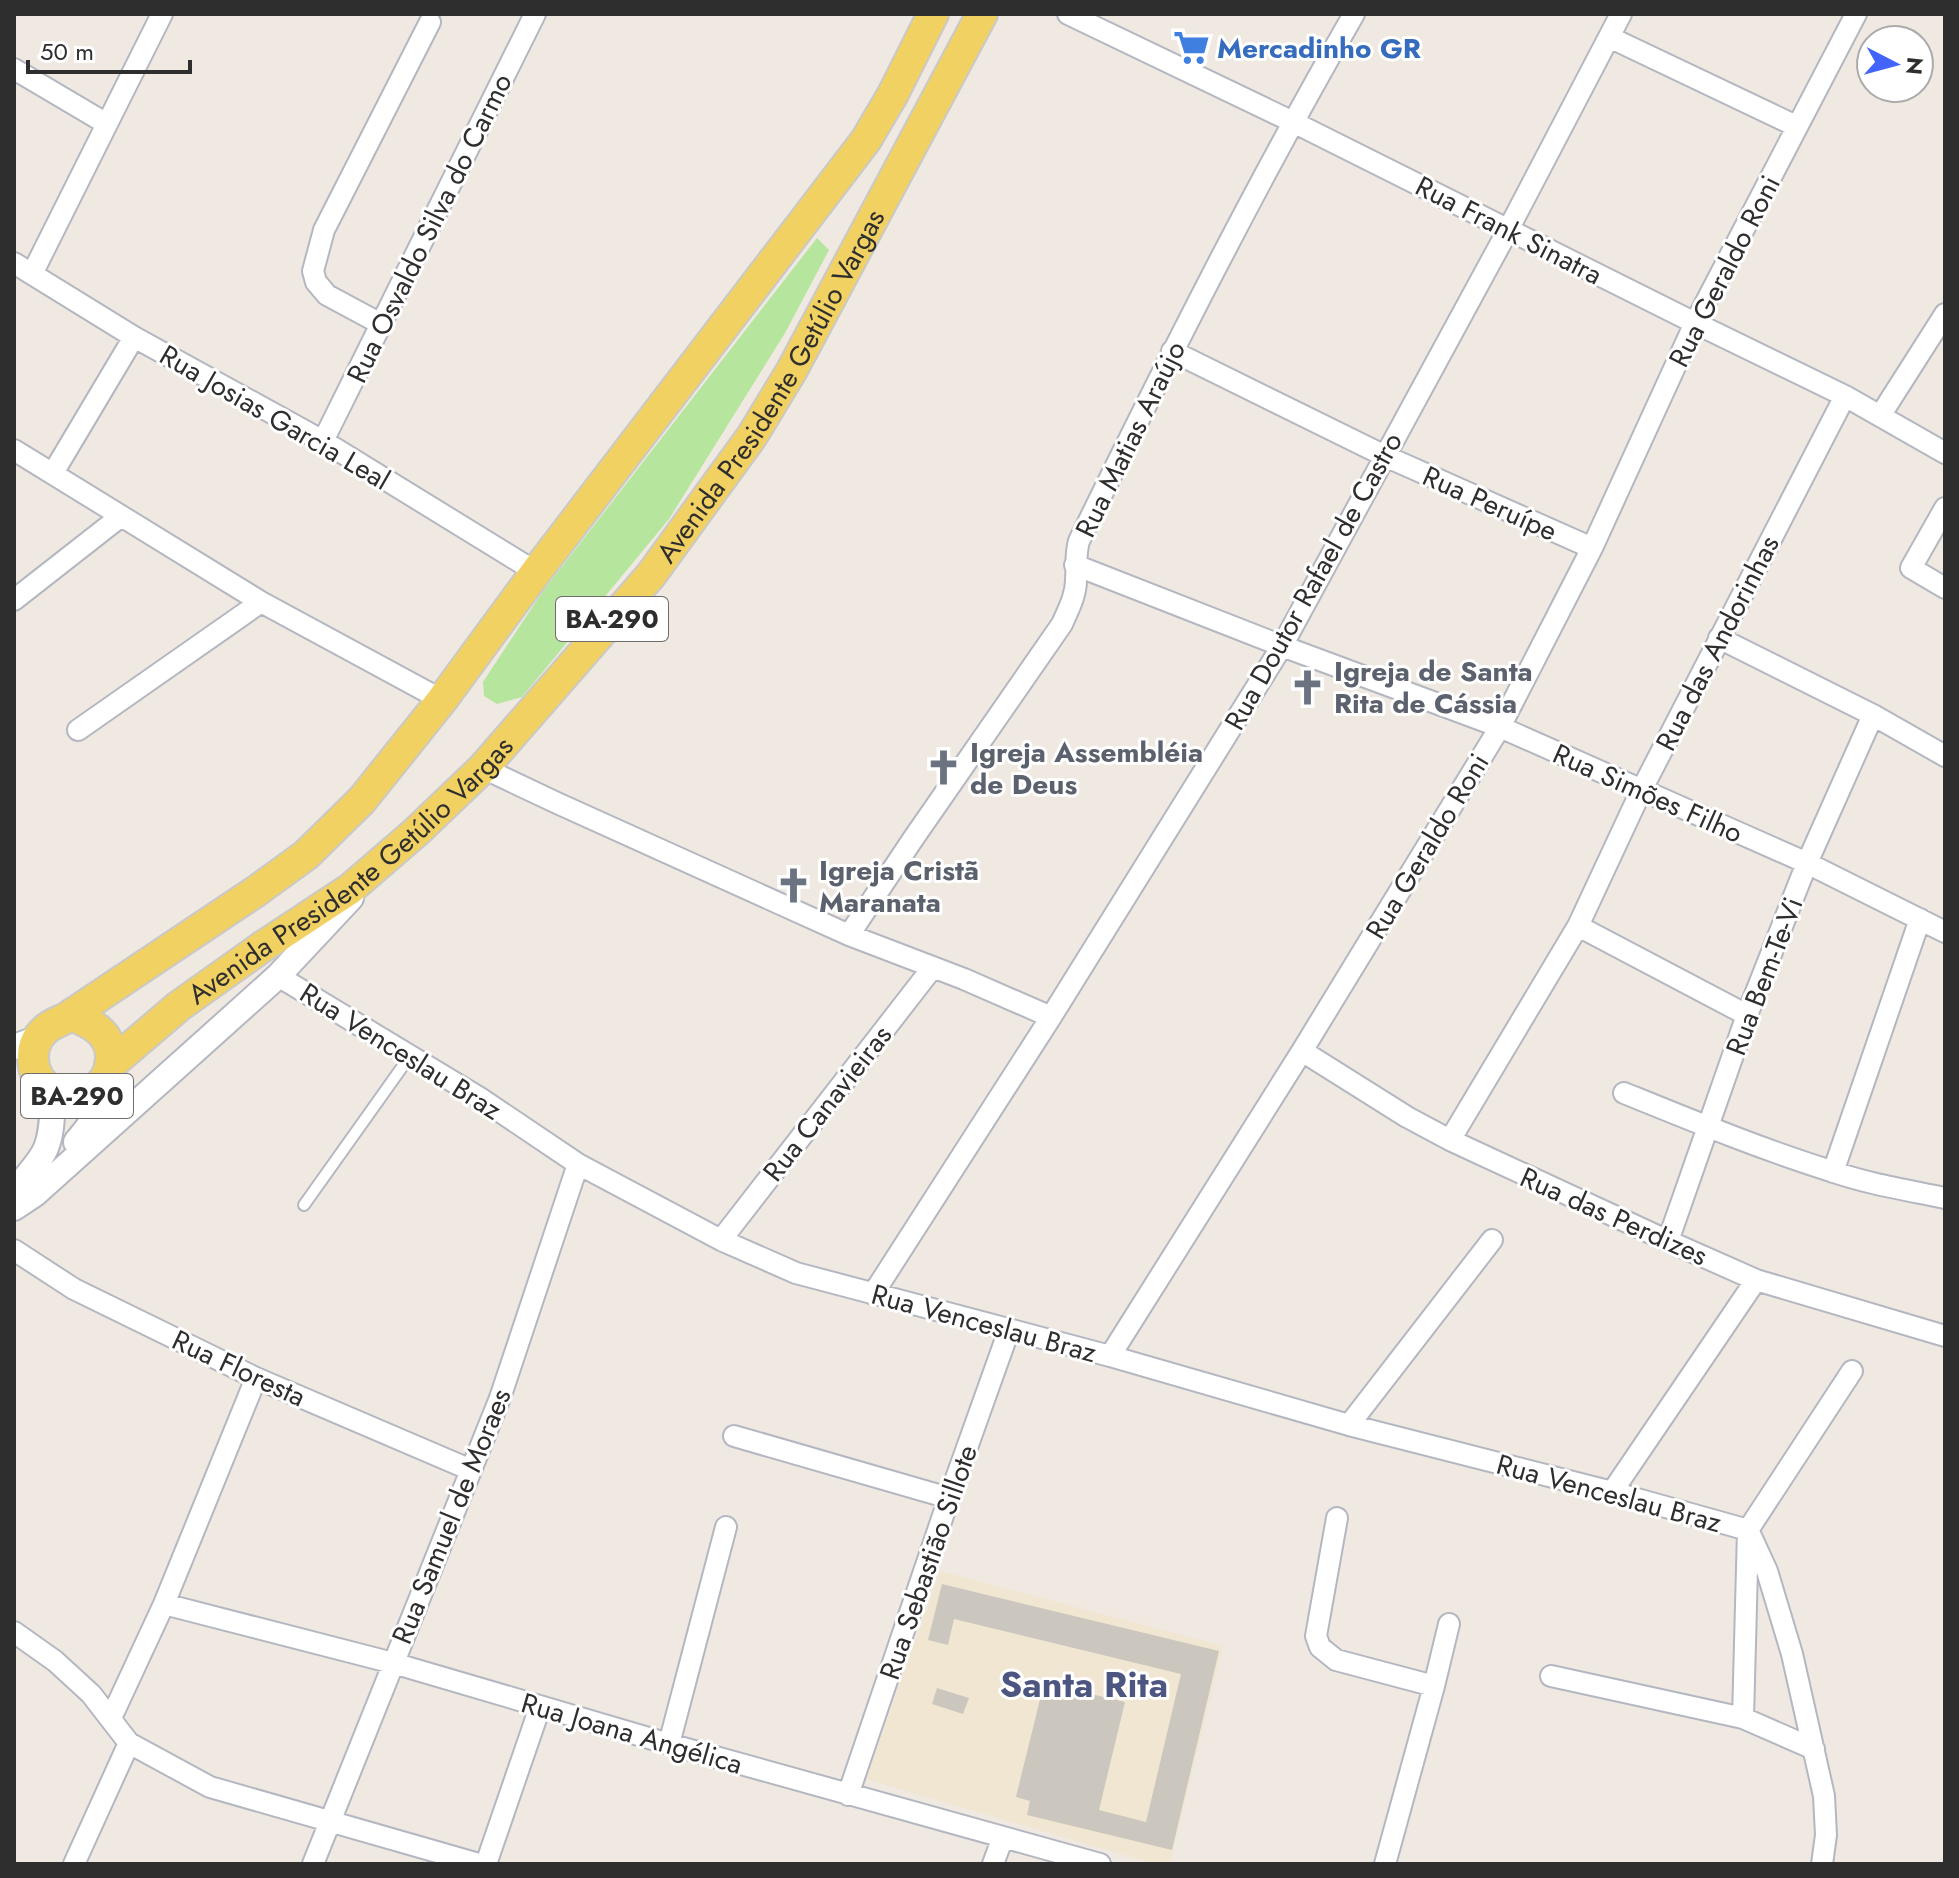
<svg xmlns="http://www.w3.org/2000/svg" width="1959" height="1878" font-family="Jost,sans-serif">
<rect width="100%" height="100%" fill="#efe9e1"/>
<path fill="#f0e6d1" d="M940 1571 1223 1646 1170 1864H1155L866 1779Z"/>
<path fill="#b6e59e" d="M817 238 829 250 785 333 669 519 522 697 497 704 484 696 483 682 543 591Z"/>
<path fill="#cbc7bf" d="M942 1584 1219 1651 1172 1850 1027 1815 1030 1801 1016 1797 1044 1683 1125 1702 1099 1810 1146 1822 1181 1674 954 1619 948 1645 928 1640Z
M937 1688 969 1698 963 1714 932 1704Z"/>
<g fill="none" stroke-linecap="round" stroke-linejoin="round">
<defs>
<path id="service" d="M304 1205 410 1056"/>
<path id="minor" d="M1068 14 1293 122 1695 323 1845 396 1945 453
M1609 37 1796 126
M14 69 107 124
M14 263 134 337 323 441 536 572
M32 274 162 14
M381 324 327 295 316 282 313 271 324 230 430 22
M1172 351 1385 456 1592 548
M1880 416 1945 314
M323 441 535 14
M14 450 261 602 442 700
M53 473 134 337
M1945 508 1911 568 1945 588
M1075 565 1282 646 1500 727 1807 863 1945 932
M14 600 120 517
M1719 638 1873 715 1945 756
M78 730 261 602
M483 768 557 803 849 935 964 979 1051 1017
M1578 926 1747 1015
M849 935 913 839 1062 624C1068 610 1076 596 1076 580 1077 566 1075 555 1079 541 1166 363 1255 186 1354 14
M278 976 480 1098 578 1164 721 1240 796 1273 1110 1356 1349 1425 1612 1492 1748 1530
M1302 1051 1407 1117 1450 1140 1668 1241 1756 1280 1945 1336
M1624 1093C1693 1121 1761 1149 1831 1171 1868 1184 1907 1190 1945 1198
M1450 1140 1578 926 1641 791 1845 396
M1833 1172 1920 919
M721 1240 933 967
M1668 1241 1747 1015 1807 863 1873 715
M14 1250 74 1289 256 1378 471 1470
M873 1294 1051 1017 1282 646 1508 230 1621 14
M1110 1356 1302 1051 1500 727 1592 548 1695 323 1856 14
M1349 1425 1492 1240
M734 1436 949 1498
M1612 1492 1756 1280
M1337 1518 1316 1636 1320 1647 1336 1660 1434 1686
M1750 1534 1767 1571 1792 1654 1824 1796 1826 1835 1822 1864
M164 1604 393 1663 669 1744 1100 1864
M14 1632 55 1661 91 1694 129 1743 210 1787 479 1864
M1551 1676 1743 1718 1814 1749
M111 1718 164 1604 256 1378
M1743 1718 1748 1530 1852 1371
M669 1744 726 1527
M848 1795 949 1498 1009 1330
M74 1864 129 1743
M313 1864 500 1398 578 1164
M486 1864 540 1707
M993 1864 1003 1837
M1385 1864 1434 1686 1449 1624"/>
<path id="tertiary" d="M14 1047 38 1038
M76 1142C98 1115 102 1111 106 1076
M14 1195C22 1178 39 1165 46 1148 53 1131 52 1109 53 1091
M14 1208 35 1194 278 976 351 898"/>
<g id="primary">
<path d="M71 1015 255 892 306 855 362 800 442 700 536 572 866 140 893 94 933 14"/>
<path d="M71 1015C91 1023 110 1032 111 1056 112 1108 33 1108 33 1057 33 1047 37 1037 45 1030 53 1022 63 1021 71 1015Z"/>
<path id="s1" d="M110 1065 179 1006 262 947 350 889 416 832 483 768 651 575 752 436 792 370 982 14"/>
</g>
</defs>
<use href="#service" stroke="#b4b7c1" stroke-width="14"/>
<use href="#minor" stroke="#b4b7c1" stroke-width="24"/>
<use href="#tertiary" stroke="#b4b7c1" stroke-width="28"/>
<use href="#primary" stroke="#c9c9c9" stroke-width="34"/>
<use href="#service" stroke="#fff" stroke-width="10"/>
<use href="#minor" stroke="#fff" stroke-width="20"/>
<use href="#tertiary" stroke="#fff" stroke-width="24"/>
<use href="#primary" stroke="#f2d163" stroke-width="30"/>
</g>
<defs>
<symbol id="supermarket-bare" viewBox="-9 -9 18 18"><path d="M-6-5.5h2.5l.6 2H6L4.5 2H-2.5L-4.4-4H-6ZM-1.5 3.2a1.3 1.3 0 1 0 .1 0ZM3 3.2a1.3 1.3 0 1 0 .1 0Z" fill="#3f7fe0" stroke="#fff" stroke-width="2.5" paint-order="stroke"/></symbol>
<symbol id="church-bare" viewBox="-9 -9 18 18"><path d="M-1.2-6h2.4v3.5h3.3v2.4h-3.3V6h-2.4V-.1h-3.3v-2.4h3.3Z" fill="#6b7280" stroke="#fff" stroke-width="2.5" paint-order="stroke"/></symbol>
</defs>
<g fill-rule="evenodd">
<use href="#supermarket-bare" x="1166" y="22" width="51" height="51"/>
<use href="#church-bare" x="1282" y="662" width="51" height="51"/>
<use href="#church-bare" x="918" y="742" width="51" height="51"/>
<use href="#church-bare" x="768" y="860" width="51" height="51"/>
</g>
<g text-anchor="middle" stroke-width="6" stroke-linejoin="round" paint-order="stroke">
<g fill="#fff" stroke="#6d6d6d" stroke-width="2">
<rect x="556" y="597" width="112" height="44" rx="6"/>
<rect x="21" y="1074" width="112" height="44" rx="6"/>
</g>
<g font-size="26" font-weight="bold" fill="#2e2e2e">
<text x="612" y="628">BA-290</text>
<text x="77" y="1105">BA-290</text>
</g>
<g font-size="28" font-weight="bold" fill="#366cbe" stroke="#fff" text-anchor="start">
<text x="1217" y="58">Mercadinho GR</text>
</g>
<g font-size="28" fill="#2e2e2e" stroke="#fff">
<text transform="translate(429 228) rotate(-64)" y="10">Rua Osvaldo Silva do Carmo</text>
<text transform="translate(1509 230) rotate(27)" y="10">Rua Frank Sinatra</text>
<text transform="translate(1724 271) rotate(-63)" y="10">Rua Geraldo Roni</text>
<text dy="10" stroke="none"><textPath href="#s1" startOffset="958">Avenida Presidente Getúlio Vargas</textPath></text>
<text transform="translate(275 417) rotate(30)" y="10">Rua Josias Garcia Leal</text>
<text transform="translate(1130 439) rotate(-64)" y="10">Rua Matias Araújo</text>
<text transform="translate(1490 503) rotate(24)" y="10">Rua Peruípe</text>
<text transform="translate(1313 581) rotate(-61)" y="10">Rua Doutor Rafael de Castro</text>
<text transform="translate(1717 643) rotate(-63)" y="10">Rua das Andorinhas</text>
<text transform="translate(1648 793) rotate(24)" y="10">Rua Simões Filho</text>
<text transform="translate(1427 846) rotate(-59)" y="10">Rua Geraldo Roni</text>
<text dy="10" stroke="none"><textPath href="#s1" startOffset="310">Avenida Presidente Getúlio Vargas</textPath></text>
<text transform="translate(1764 976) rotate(-69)" y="10">Rua Bem-Te-Vi</text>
<text transform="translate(401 1051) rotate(32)" y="10">Rua Venceslau Braz</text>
<text transform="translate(827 1103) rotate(-52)" y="10">Rua Canavieiras</text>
<text transform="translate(1614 1216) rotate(24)" y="10">Rua das Perdizes</text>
<text transform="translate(984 1323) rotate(15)" y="10">Rua Venceslau Braz</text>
<text transform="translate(239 1368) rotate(25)" y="10">Rua Floresta</text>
<text transform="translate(1609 1493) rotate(15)" y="10">Rua Venceslau Braz</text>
<text transform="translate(451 1516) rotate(-68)" y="10">Rua Samuel de Moraes</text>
<text transform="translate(928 1562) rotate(-71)" y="10">Rua Sebastião Sillote</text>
<text transform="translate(632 1733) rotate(16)" y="10">Rua Joana Angélica</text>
</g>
<g font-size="28" font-weight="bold" fill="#5b616d" stroke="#fff" text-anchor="start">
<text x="1334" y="681">Igreja de Santa<tspan x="1334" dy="32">Rita de Cássia</tspan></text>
<text x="970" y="762">Igreja Assembléia<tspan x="970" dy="32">de Deus</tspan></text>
<text x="819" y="880">Igreja Cristã<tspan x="819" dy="32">Maranata</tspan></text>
</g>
<g font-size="36" font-weight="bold" fill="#4d5680" stroke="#fff">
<text x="1084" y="1697">Santa Rita</text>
</g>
</g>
<rect width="1959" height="1878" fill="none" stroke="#2e2e2e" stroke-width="32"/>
<g transform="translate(1895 64) rotate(96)"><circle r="38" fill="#ffffff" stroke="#ababab" stroke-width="2"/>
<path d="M0-6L14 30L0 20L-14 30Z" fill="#4264fb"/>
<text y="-12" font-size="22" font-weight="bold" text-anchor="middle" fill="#2e2e2e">N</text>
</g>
<path d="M28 60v12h162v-12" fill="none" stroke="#2e2e2e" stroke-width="4"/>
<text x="40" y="60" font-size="24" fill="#2e2e2e" stroke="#ffffff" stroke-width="6" paint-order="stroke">50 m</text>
</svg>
